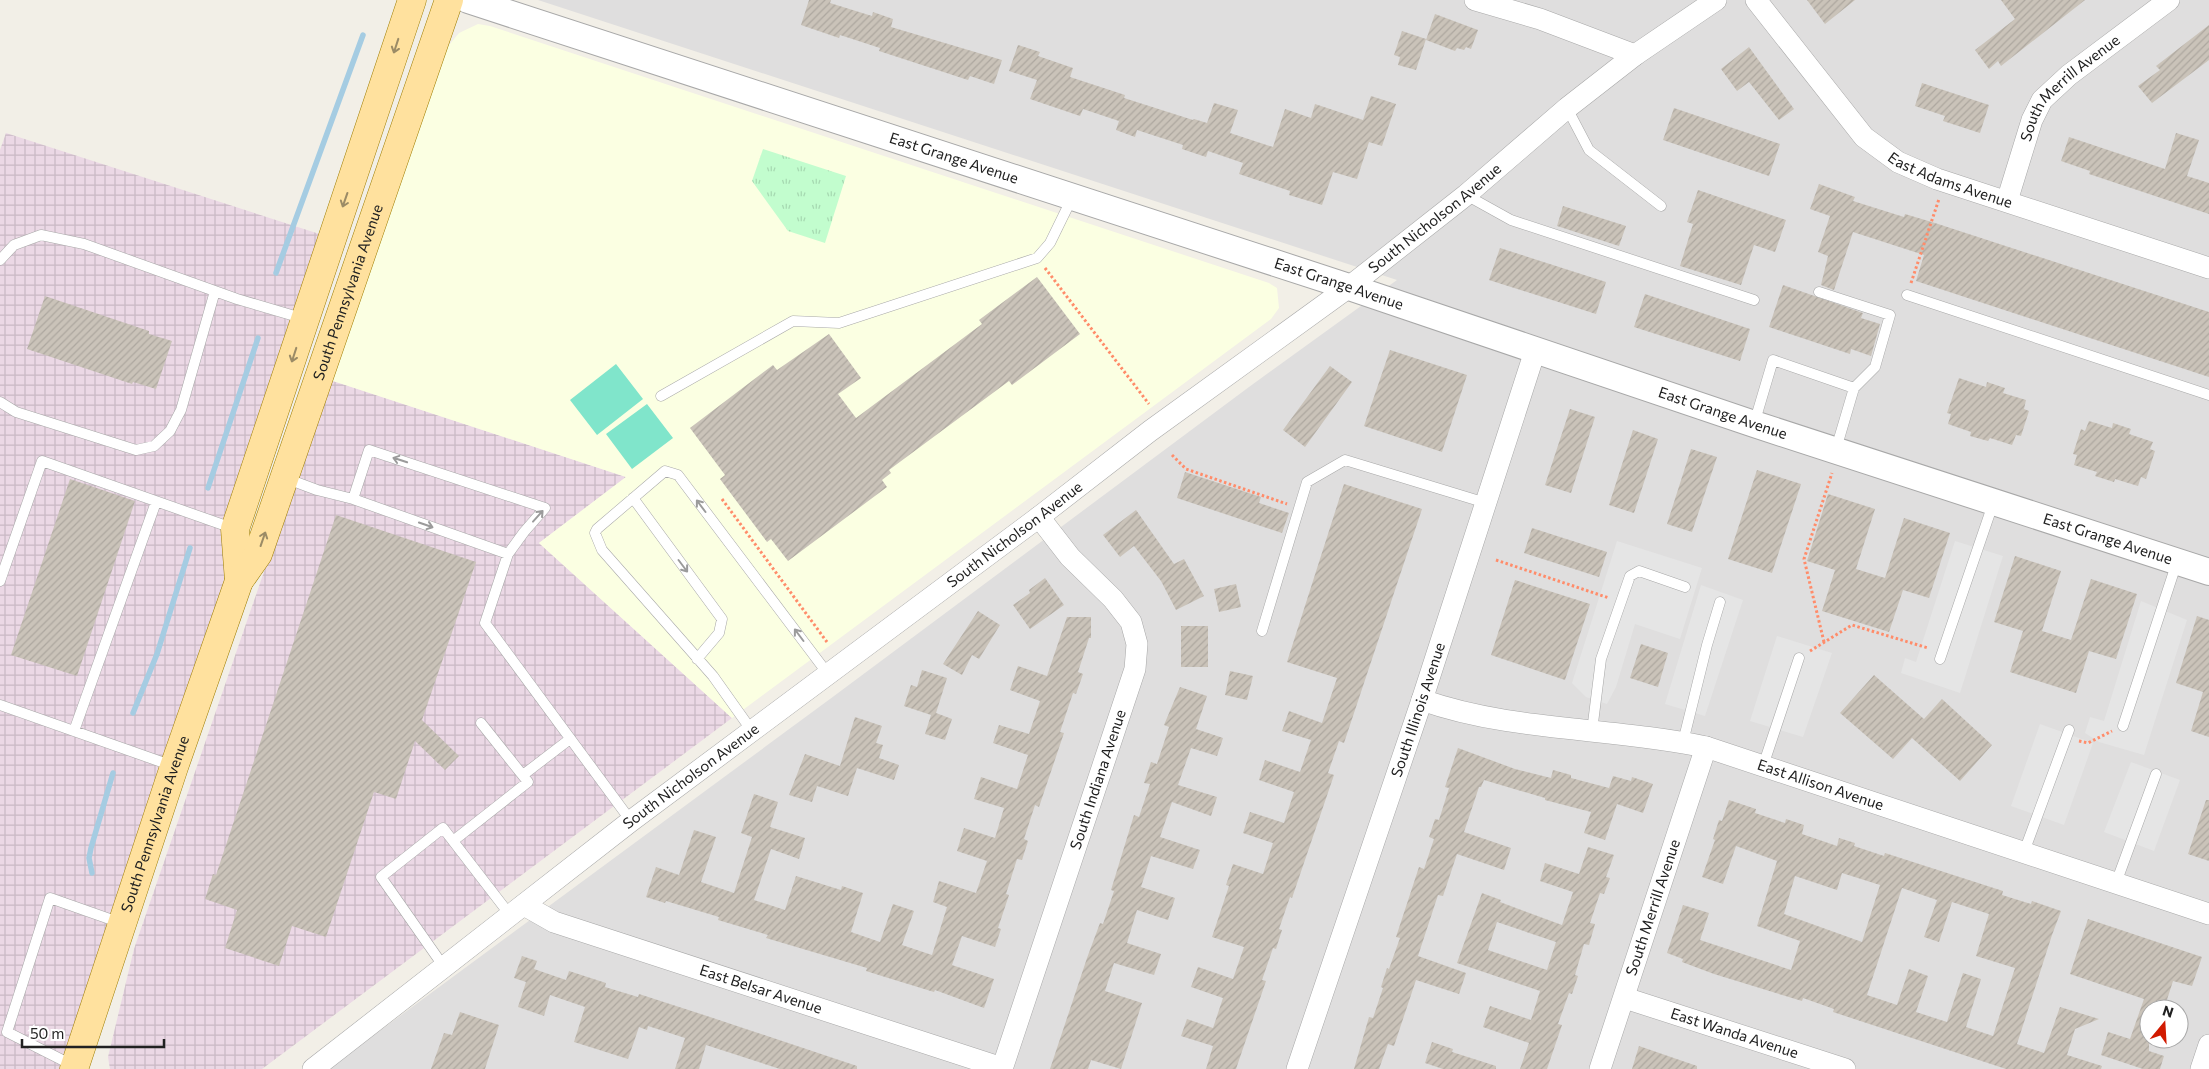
<svg xmlns="http://www.w3.org/2000/svg" width="2209" height="1069" font-family="Commissioner,sans-serif">
<defs>
<pattern id="industrial-grid" width="8" height="8" patternUnits="userSpaceOnUse" patternTransform="scale(1.25)"><rect width="8" height="8" fill="#ebd8e5"/><path d="M0 4h8M4 0v8" fill="none" stroke="#c9b9c4"/></pattern>
<pattern id="park-tufts" width="24" height="20" patternUnits="userSpaceOnUse" patternTransform="scale(1.25)"><rect width="24" height="20" fill="#c2fdce"/><path d="M3 7l-1-3M5 7V3M7 7l1-3M15 17l-1-3M17 17v-4M19 17l1-3" fill="none" stroke="#a6d9b1"/></pattern>
<pattern id="building-hatch" width="6" height="6" patternUnits="userSpaceOnUse" patternTransform="scale(1.25)"><rect width="6" height="6" fill="#cac3b9"/><path d="M-1 1l2-2M0 6l6-6M5 7l2-2" fill="none" stroke="#ada79f"/></pattern>
</defs>
<rect width="100%" height="100%" fill="#f2efe7"/>
<path fill="#dfdede" fill-rule="evenodd" d="M538 0H2209V1069H328L830 699 1249 387 1397 280ZM2149 1009H2179V1039H2149Z"/>
<path fill="url(#industrial-grid)" d="M6 133 332 238 243 533 239 581 74 1069H0V150Z
M330 380 626 477 539 543 732 718 262 1069H110L108 1057 134 949Z"/>
<path fill="#fbffe2" d="M478 24 490 26 1269 283 1277 288 1279 308 1271 319 732 718 539 543 626 477 330 380 445 50 459 33Z"/>
<path fill="url(#park-tufts)" d="M763 149 846 176 825 243 788 231 752 181Z"/>
<path fill="#80e5cb" d="M616 364 643 399 597 435 570 400Z
M647 404 673 438 632 469 606 434Z"/>
<path fill="#e5e5e5" d="M1617 541 1702 568 1680 639 1635 624 1616 687 1607 704 1586 697 1572 683Z
M1955 541 2003 556 1960 693 1901 673 1905 658 1916 662Z
M1701 585 1743 600 1705 716 1665 704Z
M2141 601 2187 620 2144 755 2099 742 2085 733 2090 717 2104 721Z
M1777 636 1832 653 1803 737 1750 721Z
M2040 724 2093 743 2064 825 2011 806Z
M2131 762 2180 780 2154 851 2104 832Z"/>
<g fill="none" stroke-linecap="round" stroke-linejoin="round">
<path stroke="#a5cce2" stroke-width="5.5" d="M276 273 363 35
M208 488 258 338
M133 713 157 654 190 548
M92 873 89 858 91 848 113 773"/>
</g>
<path fill="url(#building-hatch)" fill-rule="evenodd" d="M809 0H831L830 3 872 16 873 12 893 19 891 27 1002 60 994 84 970 76 968 80 879 51 880 48 840 35 839 38 801 25Z
M1807 0H1855L1825 24Z
M2001 0H2085L2001 66 1998 61 1989 69 1975 50 2015 19Z
M1435 14 1478 30 1471 49 1466 47 1464 50 1457 48 1455 51 1426 40Z
M2209 25V60L2152 103 2138 86 2160 70 2156 66Z
M1402 31 1426 39 1416 70 1398 65 1400 57 1394 55Z
M1018 45 1040 52 1038 56 1073 68 1070 77 1125 95 1124 98 1193 120 1194 119 1207 123 1214 103 1238 110 1230 133 1273 147 1285 109 1311 118 1315 104 1363 120 1371 96 1396 104 1382 146 1369 142 1357 179 1333 172 1322 205 1289 195 1290 191 1239 174 1243 163 1208 151 1206 157 1182 149 1183 145 1137 130 1135 137 1116 130 1119 121 1083 109 1080 116 1030 99 1037 80 1009 71Z
M1749 47 1794 109 1779 120 1749 82 1737 91 1721 69Z
M1922 83 1989 105 1980 133 1943 121 1945 116 1915 106Z
M1674 108 1780 144 1769 176 1663 140Z
M2176 133 2199 140 2187 176 2209 183V214L2089 174 2090 171 2061 161 2069 137 2165 169Z
M1819 184 1855 197 1853 201 1904 217 1905 214 1935 223 2209 312V377L1916 281 1924 255 1853 232 1834 290 1821 285 1828 256 1818 252 1830 216 1810 209Z
M1698 190 1786 220 1775 252 1754 245 1741 285 1680 266 1693 224 1687 222Z
M1563 206 1626 226 1619 246 1557 226Z
M1500 248 1606 282 1596 314 1489 280Z
M1037 277 1080 334 1012 385 1009 381 889 470 891 473 882 480 887 487 788 561 771 539 767 542 720 479 725 475 690 428 773 365 777 370 829 334 861 378 838 394 856 418 982 324 979 320Z
M1783 285 1863 313 1861 318 1880 324 1871 356 1851 349 1850 354 1769 327Z
M1645 294 1750 329 1740 361 1634 327Z
M45 296 149 331V334L172 341 156 389 133 382 132 384 27 349Z
M1390 350 1467 375 1442 452 1364 426Z
M1330 366 1352 382 1305 447 1283 430Z
M1959 378 1986 387 1987 382 2005 388 2003 393 2026 400 2024 409 2029 411 2021 436 2016 435 2012 445 1990 438 1988 441 1970 436 1971 432 1948 424 1951 414 1947 413Z
M1570 409 1595 417 1571 493 1545 485Z
M2089 421 2112 428 2113 423 2131 429 2129 434 2153 442 2150 449 2155 451 2146 479 2141 477 2138 486 2115 479 2114 482 2095 476 2097 472 2074 465 2077 455 2073 454 2081 429 2085 431Z
M1633 430 1658 439 1634 513 1609 505Z
M1691 449 1717 457 1692 532 1667 524Z
M1757 470 1801 484 1772 573 1728 559Z
M1185 472 1261 497 1259 503 1289 513 1282 533 1177 498Z
M70 479 135 501 77 676 11 655Z
M1344 484 1422 509 1344 743 1339 741 1328 773 1334 775 1292 898 1290 897 1279 929 1282 930 1276 949 1273 948 1262 980 1266 981 1236 1069H1206L1213 1046 1181 1036 1187 1019 1213 1028 1223 998 1191 987 1198 967 1233 979 1244 947 1212 937 1229 886 1226 885 1233 864 1263 874 1273 843 1243 833 1250 812 1284 823 1294 792 1259 780 1265 760 1300 772 1311 740 1282 731 1289 711 1322 723 1337 678 1287 662Z
M1828 494 1875 509 1856 569 1885 578 1904 518 1950 533 1929 598 1903 590 1889 632 1822 611 1835 570 1807 561Z
M1136 510 1174 564 1184 559 1204 596 1176 610 1161 581 1134 546 1120 557 1103 535Z
M336 515 476 562 422 720 459 756 445 770 415 741 396 799 374 792 326 937 292 926 279 966 225 948 237 910 205 899 213 874 216 875Z
M1532 528 1607 552 1599 577 1524 553Z
M2015 556 2061 571 2042 631 2071 640 2091 579 2137 594 2116 659 2089 651 2076 693 2010 672 2023 631 1994 622Z
M1045 578 1064 605 1030 629 1013 605 1030 593 1029 590Z
M1515 580 1590 604 1565 680 1491 655Z
M1236 584 1241 607 1219 612 1214 589Z
M978 611 1000 625 979 659 972 655 962 675 943 664Z
M2197 616 2209 620V737L2191 731 2203 692 2176 683Z
M1067 617H1091V638H1089L1078 672 1083 674 1076 694 1073 693 1060 732 1064 733 1039 807 1035 805 1024 839 1028 841 1022 860 1017 859 1006 894 1009 895 998 928 1001 929 995 947 962 936 952 965 994 979 984 1008 935 990 934 992 885 977 866 971 867 968 766 938 768 935 718 920 719 917 666 901 665 903 646 897 656 867 679 875 694 830 716 837 701 882 734 893 752 837 741 833 754 794 778 802 770 827 805 838 799 859 771 849 754 900 785 910 796 876 841 890 842 886 863 893 851 932 880 942 893 904 914 911 902 945 932 955 947 907 933 902 939 881 976 893 987 861 957 851 964 828 995 838 1004 808 974 799 981 777 1017 789 1028 755 993 743 999 725 1029 734 1040 701 1010 690 1018 666 1047 676Z
M1181 626H1208V667H1181Z
M1641 644 1668 653 1658 687 1630 678Z
M922 670 947 678 936 713 952 719 945 740 925 734 931 715 904 706 911 685 917 687Z
M1230 671 1253 676 1247 700 1225 695Z
M1874 675 1924 719 1942 699 1992 745 1960 781 1912 738 1893 759 1840 713Z
M1180 687 1207 696 1196 729 1223 738 1217 756 1191 748 1178 785 1217 797 1211 816 1172 802 1160 837 1200 850 1193 869 1151 856 1141 887 1175 898 1168 920 1137 910 1127 943 1161 954 1154 975 1114 963 1105 991 1142 1003 1121 1069 1091 1060 1088 1069H1050L1087 958 1100 923 1103 924 1114 891 1111 890 1134 815 1139 817 1150 784 1144 783 1151 762 1157 764 1169 727 1164 725Z
M855 717 882 726 876 743 883 745 879 758 899 765 894 780 857 768 848 796 817 786 812 802 789 795 805 754 840 766Z
M1458 748 1515 769 1551 778 1553 770 1571 775V778L1609 788 1613 776 1631 781 1632 777 1653 784 1643 813 1617 804 1605 840 1584 833 1591 812 1545 800V798L1484 780 1481 787H1479L1464 832 1511 848 1504 870 1457 854 1443 896 1438 895 1418 956 1466 973 1459 994 1416 980 1394 1046 1388 1044 1379 1069H1354L1369 1017 1373 1018 1383 988 1381 987 1387 968 1389 969 1400 938 1396 937 1419 867 1424 869 1434 839 1429 837 1435 819 1439 820 1449 788 1445 787Z
M1729 800 1756 809 1755 813 1785 823 1786 819 1804 825 1802 834 1837 846 1839 838 1855 843 1854 846 1884 856 1885 853 2003 891 2002 895 2031 904 2032 901 2061 911 2052 935 2017 1044 2044 1053 2060 1007 2099 1019 2075 1029 2067 1055 2102 1066 2101 1069H2006L1833 1012 1834 1009 1803 998 1802 1001 1714 974 1682 962 1683 959 1667 953 1683 905 1709 913 1700 940 1791 970 1800 941 1757 926 1777 861 1736 846 1723 884 1702 877 1715 840 1713 839 1719 820 1722 821ZM1842 873 1880 885 1862 942 1784 914 1795 876 1837 890ZM1902 888 1937 900 1924 937 1939 942 1952 902 1989 914 1976 956 2015 968 1993 1036 1966 1027 1981 979 1963 973 1947 1022 1916 1012 1928 976 1909 969 1897 1005 1867 995Z
M2206 800H2209V861L2188 854Z
M1588 847 1614 855 1606 877 1610 878 1604 894 1600 893 1590 923 1595 924 1589 945 1584 944 1575 975 1578 976 1572 994 1569 993 1558 1024 1562 1025 1547 1069H1520L1529 1043 1483 1027 1490 1006 1531 1020 1540 991 1457 963 1482 893 1501 900 1500 902 1562 925 1573 892 1540 881 1545 863 1579 874ZM1497 922 1556 942 1547 970 1488 950Z
M2088 919 2202 957 2192 986 2173 981 2164 1009H2149V1051L2164 1056 2160 1069H2143L2101 1055 2108 1032 2130 1039 2144 999 2070 974Z
M522 956 537 961 534 969 566 980 569 971 606 983 605 987 638 997 639 994 707 1016 857 1066V1069H780L706 1045 699 1069H675L685 1038 648 1026 647 1030 639 1027 628 1059 574 1042 585 1007 550 995 544 1016 518 1007 526 982 514 978Z
M460 1012 499 1025 485 1069H431L444 1033 452 1035Z
M1432 1042 1453 1049 1452 1052 1496 1066V1069H1443L1425 1063Z
M1639 1046 1697 1066V1069H1632Z"/>
<g fill="none" stroke-linecap="round" stroke-linejoin="round">
<defs>
<path id="service" d="M1567 108 1589 150 1661 206
M1466 195 1511 220 1754 300
M0 260 14 245 41 235 84 244 237 299 305 319
M1819 292 1890 315 1875 367 1854 388
M1907 295 2209 395
M661 396 793 321 839 323 1037 258 1050 243 1072 198
M0 402 16 412 136 450 154 446 170 431 181 410 215 291
M1754 424 1773 360 1854 388 1836 449
M285 478 317 490 353 499
M633 498 722 619 719 633 697 659
M508 554 353 499 369 450 545 508 524 532 508 554 485 623 631 821
M0 581 42 461 235 529
M1262 631 1307 482 1345 460 1486 503
M1940 659 1993 504
M0 705 173 766
M2123 726 2177 562
M74 731 156 502
M752 731 713 676 602 550 595 533 597 529 665 471 678 475 828 674
M1592 731 1601 659 1630 576 1639 571 1685 587
M1683 742 1707 645 1720 602
M1763 766 1799 658
M523 775 570 739
M453 841 528 782 481 723
M2024 852 2069 730
M2116 883 2156 774
M444 967 381 877 443 828 510 915
M74 1066 7 1032 50 898 121 923"/>
<g id="minor">
<path d="M1475 0 1540 19 1635 55"/>
<path id="s1" d="M1756 0 1864 137 1898 162 1937 179 2209 268"/>
<path id="s2" d="M2007 201 2032 120 2042 100 2069 75 2169 0"/>
<path id="s3" d="M1422 700C1513 732 1612 727 1706 747L2209 914"/>
<path id="s4" d="M524 905 554 922 1002 1068"/>
<path id="s5" d="M1625 998 1845 1069"/>
<path id="s6" d="M313 1069 631 821 1039 517 1150 431 1349 287 1466 195 1567 108 1635 55 1716 0"/>
<path id="s7" d="M1002 1069 1135 669 1137 644 1131 622 1113 599 1070 557 1039 517"/>
<path id="s8" d="M1297 1069 1422 700 1535 351"/>
<path id="s9" d="M1600 1069 1706 747"/>
<path d="M2201 1069 2209 1045"/>
</g>
<g id="tertiary">
<path id="s10" d="M468 0 1349 287 1754 424 2209 572"/>
</g>
<g id="primary">
<path d="M239 581 235 529 412 0"/>
<path id="s11" d="M74 1069 174 767 239 581 258 554 449 0"/>
</g>
</defs>
<use href="#service" stroke="#a8a8a8" stroke-width="11"/>
<use href="#minor" stroke="#a8a8a8" stroke-width="22"/>
<use href="#tertiary" stroke="#a8a8a8" stroke-width="28"/>
<use href="#primary" stroke="#9d7d00" stroke-width="29"/>
<path stroke="#ff8c6a" stroke-width="3" stroke-dasharray="2.5 2.5" stroke-linecap="butt" d="M1045 268 1149 404
M1911 283 1939 199
M1172 455 1186 469 1287 504
M722 499 827 642
M1496 560 1609 598
M1824 642 1804 559 1832 473
M1810 651 1852 625 1928 648
M2079 741 2088 743 2112 731"/>
<use href="#service" stroke="#fff" stroke-width="10"/>
<use href="#minor" stroke="#fff" stroke-width="21"/>
<use href="#tertiary" stroke="#fff" stroke-width="26"/>
<use href="#primary" stroke="#ffe19e" stroke-width="28"/>
</g>
<defs><path id="oneway-shaft" d="M-6 0H5M1.5-3L5.5 0L1.5 3" fill="none" stroke-width="1.6" stroke-linecap="round" stroke-linejoin="round" transform="scale(1.25)"/></defs>
<g stroke="#9b8b66">
<use href="#oneway-shaft" transform="translate(396 46) rotate(108)"/>
<use href="#oneway-shaft" transform="translate(345 200) rotate(109)"/>
<use href="#oneway-shaft" transform="translate(294 355) rotate(108)"/>
<use href="#oneway-shaft" transform="translate(263 539) rotate(-71)"/>
</g>
<g stroke="#9b9b9b">
<use href="#oneway-shaft" transform="translate(400 460) rotate(-162)"/>
<use href="#oneway-shaft" transform="translate(701 506) rotate(-127)"/>
<use href="#oneway-shaft" transform="translate(538 516) rotate(-48)"/>
<use href="#oneway-shaft" transform="translate(426 525) rotate(19)"/>
<use href="#oneway-shaft" transform="translate(683 566) rotate(53)"/>
<use href="#oneway-shaft" transform="translate(799 635) rotate(-127)"/>
</g>
<g text-anchor="middle" stroke-width="5" stroke-linejoin="round" paint-order="stroke">
<g font-size="15" fill="#212121" stroke="#fff">
<text dy="5" stroke="none"><textPath href="#s2" startOffset="134">South Merrill Avenue</textPath></text>
<text dy="5" stroke="none"><textPath href="#s10" startOffset="511">East Grange Avenue</textPath></text>
<text dy="5" stroke="none"><textPath href="#s1" startOffset="272">East Adams Avenue</textPath></text>
<text dy="5" stroke="none"><textPath href="#s6" startOffset="1408">South Nicholson Avenue</textPath></text>
<text dy="5" stroke="none"><textPath href="#s10" startOffset="916">East Grange Avenue</textPath></text>
<text dy="5" stroke="none"><textPath href="#s11" startOffset="825">South Pennsylvania Avenue</textPath></text>
<text dy="5" stroke="none"><textPath href="#s10" startOffset="1321">East Grange Avenue</textPath></text>
<text dy="5" stroke="none"><textPath href="#s6" startOffset="882">South Nicholson Avenue</textPath></text>
<text dy="5" stroke="none"><textPath href="#s10" startOffset="1726">East Grange Avenue</textPath></text>
<text dy="5" stroke="none"><textPath href="#s8" startOffset="379">South Illinois Avenue</textPath></text>
<text dy="5" stroke="none"><textPath href="#s6" startOffset="478">South Nicholson Avenue</textPath></text>
<text dy="5" stroke="none"><textPath href="#s7" startOffset="305">South Indiana Avenue</textPath></text>
<text dy="5" stroke="none"><textPath href="#s3" startOffset="409">East Allison Avenue</textPath></text>
<text dy="5" stroke="none"><textPath href="#s11" startOffset="258">South Pennsylvania Avenue</textPath></text>
<text dy="5" stroke="none"><textPath href="#s9" startOffset="170">South Merrill Avenue</textPath></text>
<text dy="5" stroke="none"><textPath href="#s4" startOffset="252">East Belsar Avenue</textPath></text>
<text dy="5" stroke="none"><textPath href="#s5" startOffset="115">East Wanda Avenue</textPath></text>
</g>
</g>
<g transform="translate(2164 1024) rotate(18)"><circle r="24" fill="#ffffff" stroke="#a6a6a6"/>
<path d="M0-4L9 19L0 12L-9 19Z" fill="#d11a00"/>
<text y="-8" font-size="14" font-weight="bold" text-anchor="middle" fill="#212121">N</text>
</g>
<path d="M22 1039v8h142v-8" fill="none" stroke="#212121" stroke-width="2.5"/>
<text x="30" y="1039" font-size="15" fill="#212121" stroke="#ffffff" stroke-width="4" paint-order="stroke">50 m</text>
</svg>
